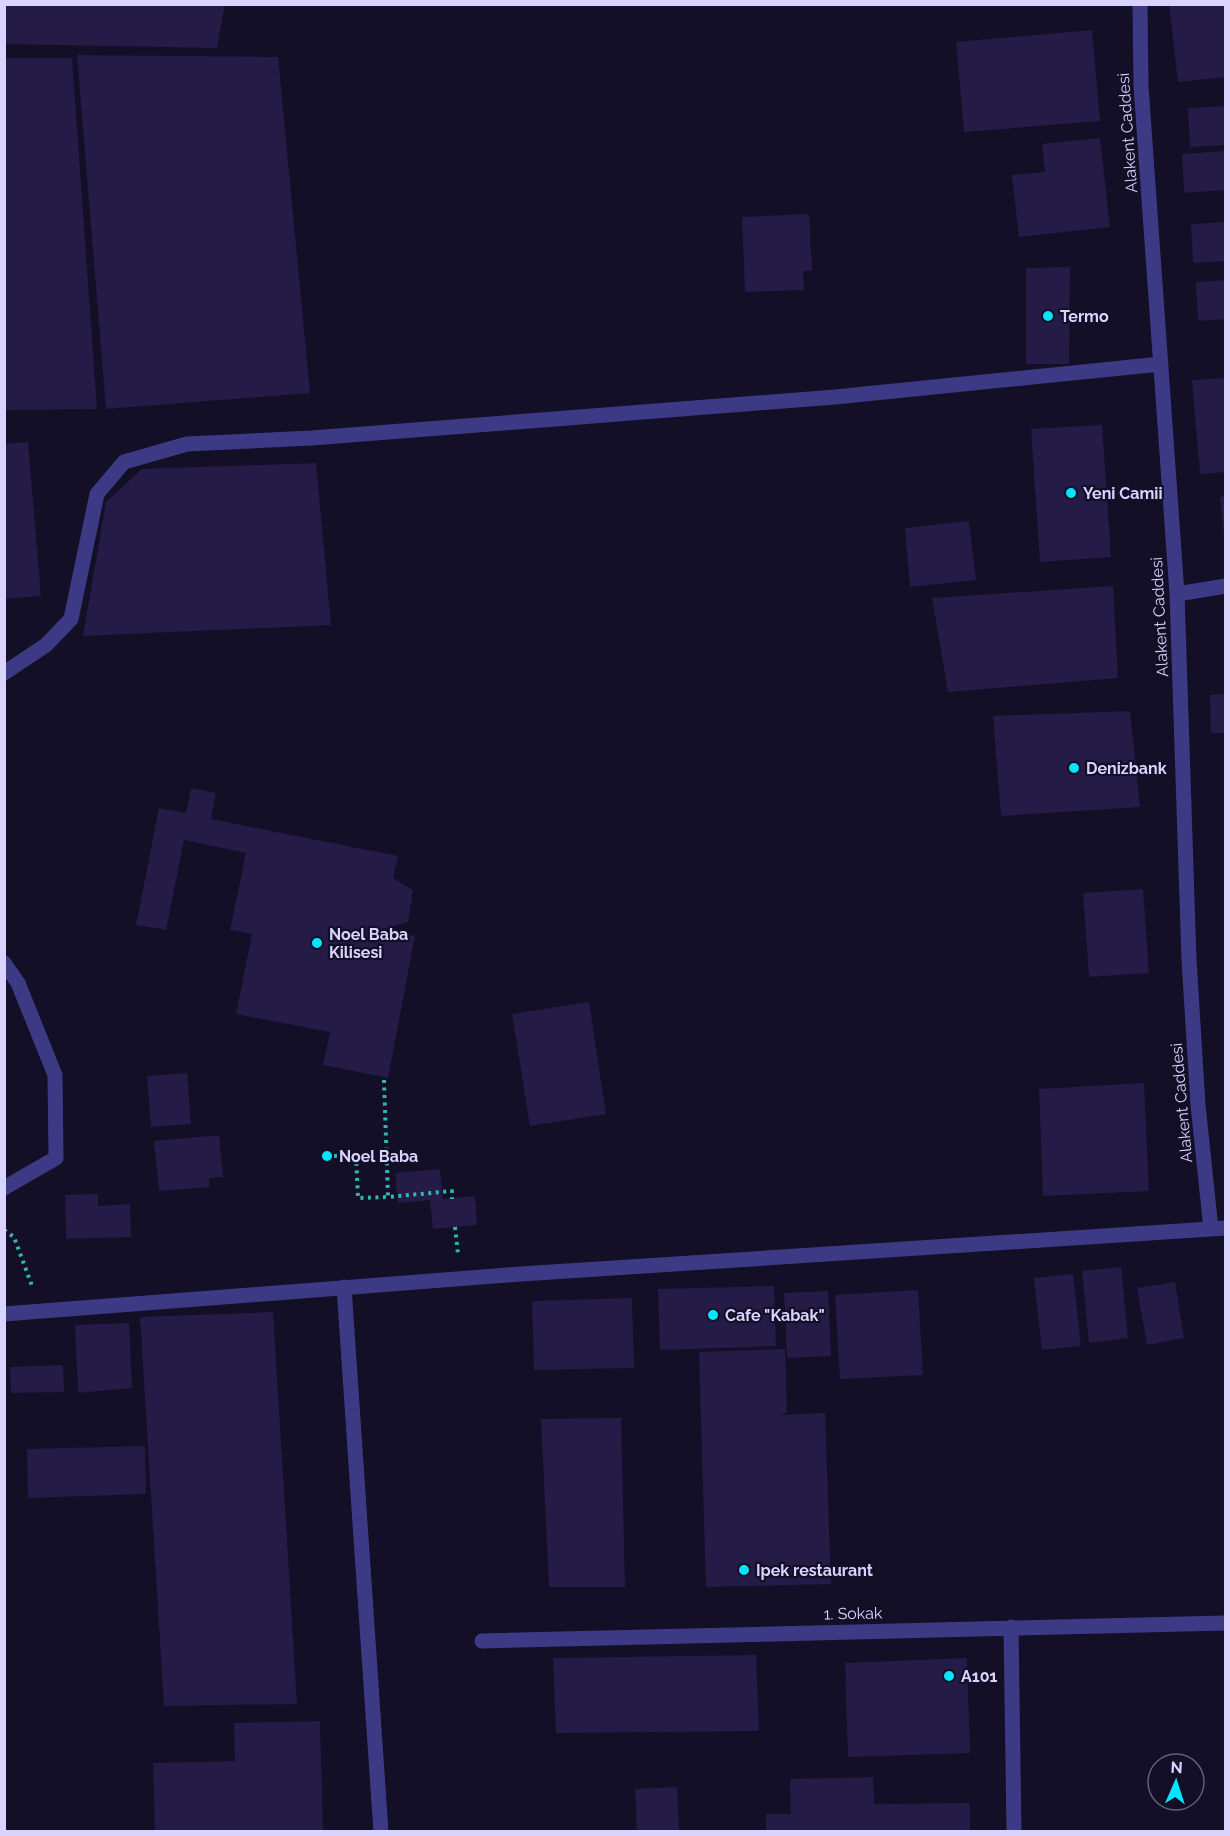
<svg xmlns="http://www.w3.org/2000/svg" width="1230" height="1836" font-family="Raleway,sans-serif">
<rect width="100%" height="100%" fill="#130f26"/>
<path fill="#241b47" d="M4 4H225L217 48 4 44Z
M1169 4H1226V77L1178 82Z
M1092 30 1100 121 964 132 956 42Z
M77 55 278 57 310 393 106 409Z
M4 58H72L97 409 4 410Z
M1226 106V145L1190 147 1188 108Z
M1100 138 1110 227 1019 237 1012 175 1045 172 1042 144Z
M1226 151V190L1184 193 1182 154Z
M809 214 812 271H803L804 290 745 292 742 217Z
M1226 222V261L1193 263 1191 224Z
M1070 267 1069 364H1026V268Z
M1226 280V319L1198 321 1196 282Z
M1226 378V472L1200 474 1192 380Z
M1102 425 1111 557 1040 562 1031 429Z
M28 442 41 596 4 599V444Z
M316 463 331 625 83 636 106 502 142 469Z
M1226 496V536H1224L1220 497Z
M969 521 976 580 910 587 905 528Z
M1113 586 1118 678 948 692 932 598Z
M1226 694V733H1211L1210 695Z
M1130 711 1140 807 1001 816 993 716Z
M191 788 216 793 211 819 398 856 393 878 413 890 408 922 383 929 415 936 388 1078 323 1065 330 1032 236 1014 252 934 230 930 246 853 184 840 166 930 136 925 159 808 186 813Z
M1143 889 1149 973 1089 977 1083 893Z
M589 1002 606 1114 530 1126 512 1014Z
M187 1073 191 1124 151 1127 147 1076Z
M1144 1083 1149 1191 1043 1196 1039 1089Z
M219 1135 223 1177 209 1178 210 1187 159 1191 154 1141Z
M440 1169 443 1199 475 1196 477 1225 433 1229 430 1200 398 1203 395 1173Z
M98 1194V1206L130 1204 131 1237 66 1239 65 1195Z
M1121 1267 1128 1338 1089 1343 1082 1271Z
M1073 1274 1081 1346 1042 1350 1034 1278Z
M1175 1282 1184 1338 1147 1345 1137 1288Z
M774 1286 776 1346 660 1350 658 1289Z
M918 1290 923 1375 840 1379 835 1295Z
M828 1291 831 1356 787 1358 784 1293Z
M632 1298 634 1368 534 1370 532 1301Z
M273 1312 297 1704 164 1706 140 1317Z
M129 1323 132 1388 78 1393 75 1325Z
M785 1349 787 1413 776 1415 825 1413 831 1584 706 1587 699 1352Z
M63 1365 64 1392 11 1393 10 1367Z
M621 1418 625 1587H549L541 1419Z
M145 1446 146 1494 28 1498 27 1449Z
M756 1655 759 1731 556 1733 553 1658Z
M967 1658 970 1753 848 1757 845 1663Z
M320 1721 323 1832H155L153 1763 235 1761 234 1723Z
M873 1777 874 1804 970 1803V1832H766V1814H791L790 1779Z
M677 1787 679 1832H637L635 1789Z"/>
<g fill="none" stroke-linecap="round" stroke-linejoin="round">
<path stroke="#2fb8b0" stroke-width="4" stroke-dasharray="3 4.5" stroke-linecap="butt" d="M384 1080 388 1197 452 1191V1199
M356 1155 385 1153
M334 1156 356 1155 358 1198 388 1197
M455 1227 458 1254
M4 1230 14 1237 32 1286"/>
<path stroke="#3d3a85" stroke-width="15" d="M1140 4 1141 86 1177 594 1189 960 1198 1105 1211 1229
M1177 594 1226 586
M4 673 46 645 71 619 97 494 124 462 187 444 312 438 835 397 1161 364
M4 963 18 983 55 1075 56 1158 4 1188
M344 1287 381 1832
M4 1314 521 1274 1226 1228
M1011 1627 1014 1832
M482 1641 1226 1623"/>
</g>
<g fill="#00e5ff" stroke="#130f26" stroke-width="2">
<circle cx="1048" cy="316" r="6"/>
<circle cx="1071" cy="493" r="6"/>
<circle cx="1074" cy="768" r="6"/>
<circle cx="317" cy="943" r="6"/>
<circle cx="327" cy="1156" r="6"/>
<circle cx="713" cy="1315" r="6"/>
<circle cx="744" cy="1570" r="6"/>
<circle cx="949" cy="1676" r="6"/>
</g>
<g text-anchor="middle" stroke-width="4.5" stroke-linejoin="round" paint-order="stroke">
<g font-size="16" fill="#d9d4ff" stroke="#130f26">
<text transform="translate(1127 133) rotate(-94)" y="6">Alakent Caddesi</text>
<text transform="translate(1159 617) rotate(-93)" y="6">Alakent Caddesi</text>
<text transform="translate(1181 1103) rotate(-95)" y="6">Alakent Caddesi</text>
<text transform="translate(853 1613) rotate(-1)" y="6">1. Sokak</text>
</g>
<g font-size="16" font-weight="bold" fill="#d9d4ff" stroke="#130f26" text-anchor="start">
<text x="1060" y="322">Termo</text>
<text x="1083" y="499">Yeni Camii</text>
<text x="1086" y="774">Denizbank</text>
<text x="329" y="940">Noel Baba<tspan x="329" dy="18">Kilisesi</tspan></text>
<text x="339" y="1162">Noel Baba</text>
<text x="725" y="1321">Cafe "Kabak"</text>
<text x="756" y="1576">Ipek restaurant</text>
<text x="961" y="1682">A101</text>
</g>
</g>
<rect width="1230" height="1836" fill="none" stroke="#d9d4ff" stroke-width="12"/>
<g transform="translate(1176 1782) rotate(3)"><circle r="28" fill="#130f26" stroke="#625e7d" stroke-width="1.5"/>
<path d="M0-4.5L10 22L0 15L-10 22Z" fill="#00e5ff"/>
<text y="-9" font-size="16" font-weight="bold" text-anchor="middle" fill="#d9d4ff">N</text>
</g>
</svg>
